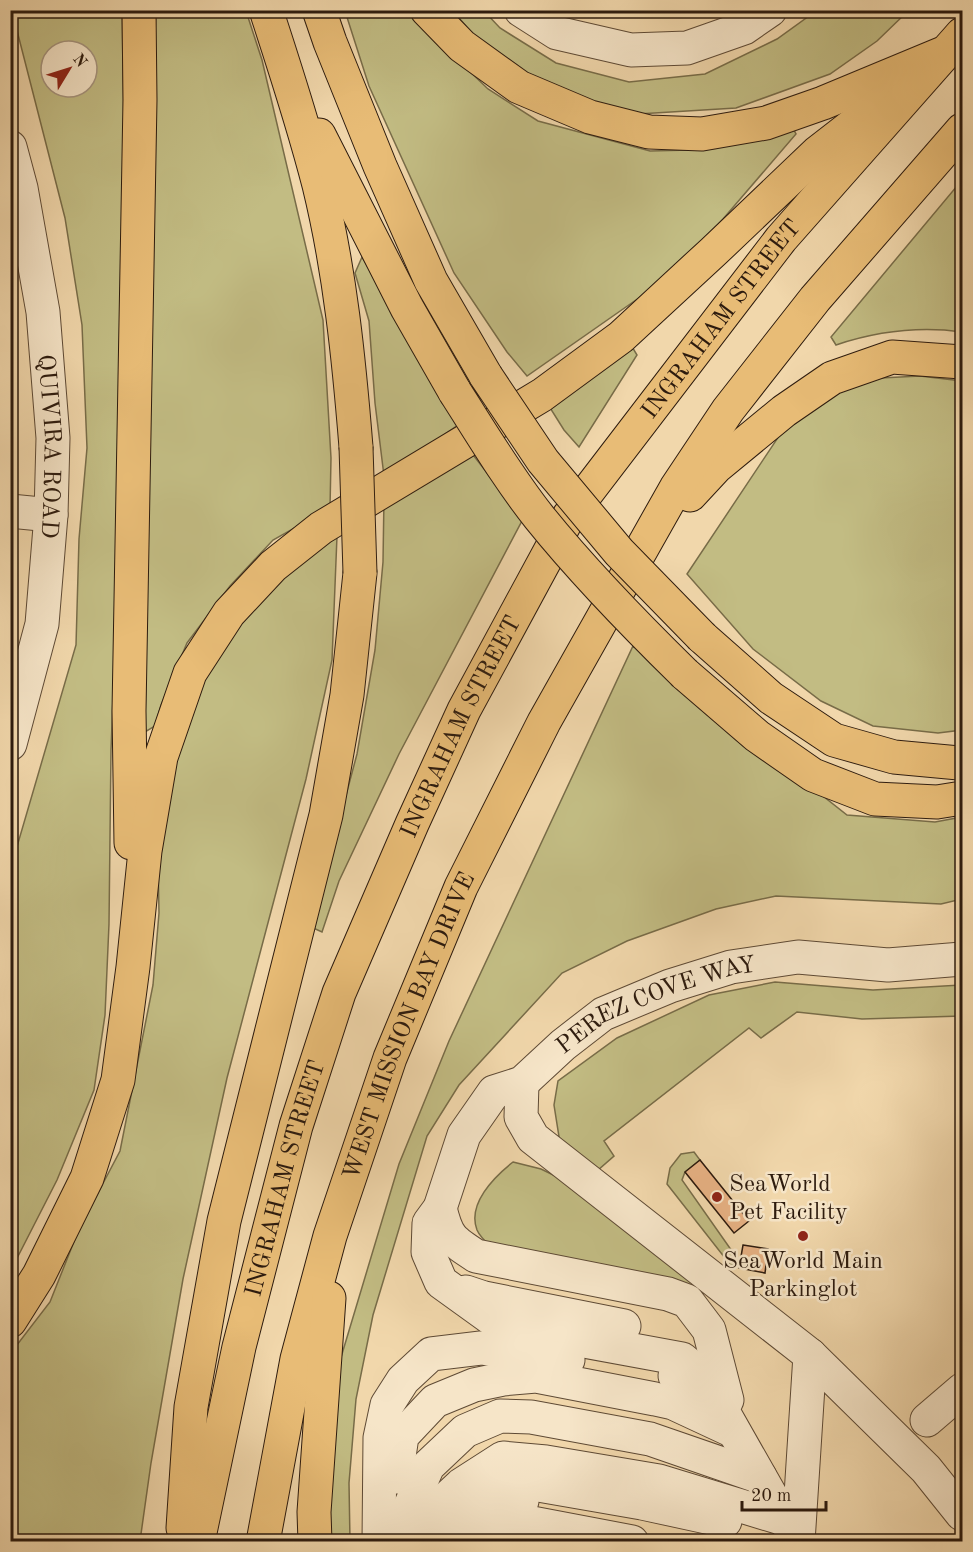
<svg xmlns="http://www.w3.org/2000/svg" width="973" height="1552" font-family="'Old Standard TT',serif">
<rect width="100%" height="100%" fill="#f1d7ab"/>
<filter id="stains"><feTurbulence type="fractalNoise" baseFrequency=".00333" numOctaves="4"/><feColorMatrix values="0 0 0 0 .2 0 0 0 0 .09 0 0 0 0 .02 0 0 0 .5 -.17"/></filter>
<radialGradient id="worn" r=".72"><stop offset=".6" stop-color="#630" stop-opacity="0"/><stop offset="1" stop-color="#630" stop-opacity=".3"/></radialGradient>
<path fill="#c2bc83" stroke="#786c48" stroke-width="1.5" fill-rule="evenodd" d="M12 11H122L125 184 118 568 111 750 109 924 105 1015 94 1090 57 1180 11 1270V867L76 645 79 539 87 448 82 325 65 218ZM51 51H87V87H51Z
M156 11H246L262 60 323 320 331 458 330 508 273 540 230 586 187 643 161 705 155 726 145 732 152 99Z
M345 11H415L439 42 488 89 538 121 650 151 690 150 790 123 796 134 723 219 666 279 527 376 507 352 454 273 369 86Z
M453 11H484L500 28 556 63 629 82 705 74 777 39 816 11H908L877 41 830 74 736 108 638 114 552 90 484 47Z
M962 180V332C918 326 878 331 836 345L831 337Z
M362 257 402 322 458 425 384 476 375 403 369 321 355 273Z
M631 345 637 355 579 447 564 430 547 403Z
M920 376 962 381V730L938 733 873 726 821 701 753 649 687 574 787 424 861 379Z
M470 451 509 501 524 517 399 754 339 881 322 932 311 927 357 754 375 650 383 562 384 498Z
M337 536 332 660 306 779 227 1078 183 1279 151 1463 140 1541H11L10 1354 50 1302 79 1229 120 1151 153 985 159 913 158 860 176 750 196 690 231 629 295 567Z
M633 646 847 815 935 822 962 817V899L941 904 776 896 716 909 627 941 562 973 459 1085 427 1136 373 1315 356 1399 349 1483 350 1541 329 1542 327 1503 339 1364 399 1164 449 1041Z
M775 982 873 990 961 985 962 1016 862 1019 797 1012 761 1038 749 1028 604 1141 614 1156 598 1170 560 1143 554 1105 558 1081 617 1038 709 995Z
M694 1152 700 1160 685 1172 682 1180 734 1254 732 1267 667 1184 670 1168 681 1154Z
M513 1162 541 1169 582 1189 705 1293 697 1295 493 1249C488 1244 480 1237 477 1230 467 1204 494 1177 513 1162Z"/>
<path fill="#e7b183" stroke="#2d1b0e" stroke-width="1.5" d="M700 1160 749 1221 734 1233 685 1172Z
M743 1245 768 1249 765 1273 739 1268Z"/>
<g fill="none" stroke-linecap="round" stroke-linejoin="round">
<defs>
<g id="minor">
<path d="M521 10 557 33 631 50 687 48 744 28 770 10"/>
<path id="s1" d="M10 147 21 188 43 312 53 438 51 515 42 624 10 744"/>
<path d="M10 511 51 515"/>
<path d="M522 1083 521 1117 533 1138 810 1355 926 1469 962 1514"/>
<path d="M440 1208C447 1237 451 1240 476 1256L668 1294 687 1301 709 1330 727 1400"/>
<path d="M466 1292 484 1298 624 1326"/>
<path d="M675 1376 700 1388 724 1414"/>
<path id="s2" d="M705 1378 682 1359 502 1326 441 1282 428 1252 429 1223 440 1208 464 1135 494 1092 522 1083 563 1045 603 1014 670 986 731 967 798 957 888 965 962 959"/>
<path d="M713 1394 784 1519 798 1537"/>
<path d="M927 1420 962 1390"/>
<path d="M396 1477 402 1436 435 1401 474 1385 503 1379 536 1376 655 1399 673 1403 731 1430"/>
<path d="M484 1482 503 1479 642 1503 725 1521"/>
<path d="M439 1537 462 1510 503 1498 522 1501"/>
<path d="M379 1542 380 1438 387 1405 403 1380 431 1354 481 1348 568 1360"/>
<path d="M406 1542 404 1520 428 1466 465 1431 500 1416 531 1417 650 1439 760 1477"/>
<path d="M426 1542 434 1518 446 1499 461 1485 503 1458 546 1462 659 1481 784 1519"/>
<path d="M457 1542 461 1538 497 1521 532 1523 632 1542"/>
<path d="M798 1542 810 1355"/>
</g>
<g id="major">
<path d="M266 10C285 68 304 126 319 185 340 271 349 360 356 447"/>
<path d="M319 10 330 42 380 166 431 281 486 376"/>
<path d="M427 10 462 46 519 87 590 117 649 132 702 134 766 123 823 103 941 54"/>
<path d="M319 135 407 308 455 392"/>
<path d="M690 495 716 467 784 411 832 378 892 357 962 362"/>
<path d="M702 637 771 698 834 740 894 757 959 763 962 762"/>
<path d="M685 674 757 736 813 775 875 799 937 802 962 798"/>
<path d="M131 843 129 711 140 100 139 10"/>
<path d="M10 1321 39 1275 87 1178 118 1080 133 967 145 851 161 757 190 673 229 613 273 566 321 528 542 395 621 337 713 252 818 152 885 100"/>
<path d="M183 1528 191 1407 224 1221 326 815 347 695 360 573"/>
<path id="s3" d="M198 1542 239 1347 296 1126 339 993 412 824 464 710 569 516 781 239 962 34"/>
<path id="s4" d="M263 1542 297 1359 330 1236 390 1058 461 887 544 722 676 488 728 410 815 299 962 130"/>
<path d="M315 1542 314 1512 329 1298"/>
</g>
</defs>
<use href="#minor" stroke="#5e4a35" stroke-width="35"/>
<use href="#major" stroke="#2d1b0e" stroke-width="35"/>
<use href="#minor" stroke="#f6e5c8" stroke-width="33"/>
<use href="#major" stroke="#e8bc76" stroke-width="33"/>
<defs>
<path id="major-bridge" d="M486 376 543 461 619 552 702 637
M455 392C482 434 508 478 539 517 584 573 634 624 685 674
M356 447 360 573"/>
</defs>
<use href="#major-bridge" stroke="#2d1b0e" stroke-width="35" stroke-linecap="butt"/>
<use href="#major-bridge" stroke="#e8bc76" stroke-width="33"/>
</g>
<g fill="#8f2418" stroke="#f6e5c8" stroke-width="2">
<circle cx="717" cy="1197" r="6"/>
<circle cx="803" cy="1236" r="6"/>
</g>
<g text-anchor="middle" stroke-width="5" stroke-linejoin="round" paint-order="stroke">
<g font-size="24" fill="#2d1b0e" stroke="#f6e5c8">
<text dy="8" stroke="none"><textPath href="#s3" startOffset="1346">INGRAHAM STREET</textPath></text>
<text dy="8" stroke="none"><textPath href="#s1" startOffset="303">QUIVIRA ROAD</textPath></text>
<text dy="8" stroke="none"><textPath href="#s3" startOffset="860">INGRAHAM STREET</textPath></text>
<text dy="8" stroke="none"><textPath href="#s2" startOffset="686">PEREZ COVE WAY</textPath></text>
<text dy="8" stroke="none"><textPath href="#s4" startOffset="538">WEST MISSION BAY DRIVE</textPath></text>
<text dy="8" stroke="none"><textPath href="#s3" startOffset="374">INGRAHAM STREET</textPath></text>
</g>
<g font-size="24" fill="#2d1b0e" stroke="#f6e5c8" text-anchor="start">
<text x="729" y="1191">SeaWorld<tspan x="729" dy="28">Pet Facility</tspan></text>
<text x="803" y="1268" text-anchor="middle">SeaWorld Main<tspan x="803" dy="28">Parkinglot</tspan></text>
</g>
</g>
<rect width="973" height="1552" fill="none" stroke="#f1d7ab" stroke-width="36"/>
<rect x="12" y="12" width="949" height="1528" fill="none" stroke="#2d1b0e" stroke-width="3"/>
<rect x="18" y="18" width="937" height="1516" fill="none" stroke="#2d1b0e" stroke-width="1.5"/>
<g transform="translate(69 69) rotate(52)"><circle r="28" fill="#f6e5c8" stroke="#a6947e" stroke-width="1.5"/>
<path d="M0-4.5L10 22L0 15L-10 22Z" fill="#8f2418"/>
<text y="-9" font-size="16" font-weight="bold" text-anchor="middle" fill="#2d1b0e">N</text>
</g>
<path d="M742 1501v9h84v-9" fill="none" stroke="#2d1b0e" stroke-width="3"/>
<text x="751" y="1501" font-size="18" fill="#2d1b0e" stroke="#f6e5c8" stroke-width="4.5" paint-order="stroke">20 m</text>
<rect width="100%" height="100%" filter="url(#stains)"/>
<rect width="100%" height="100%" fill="url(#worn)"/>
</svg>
